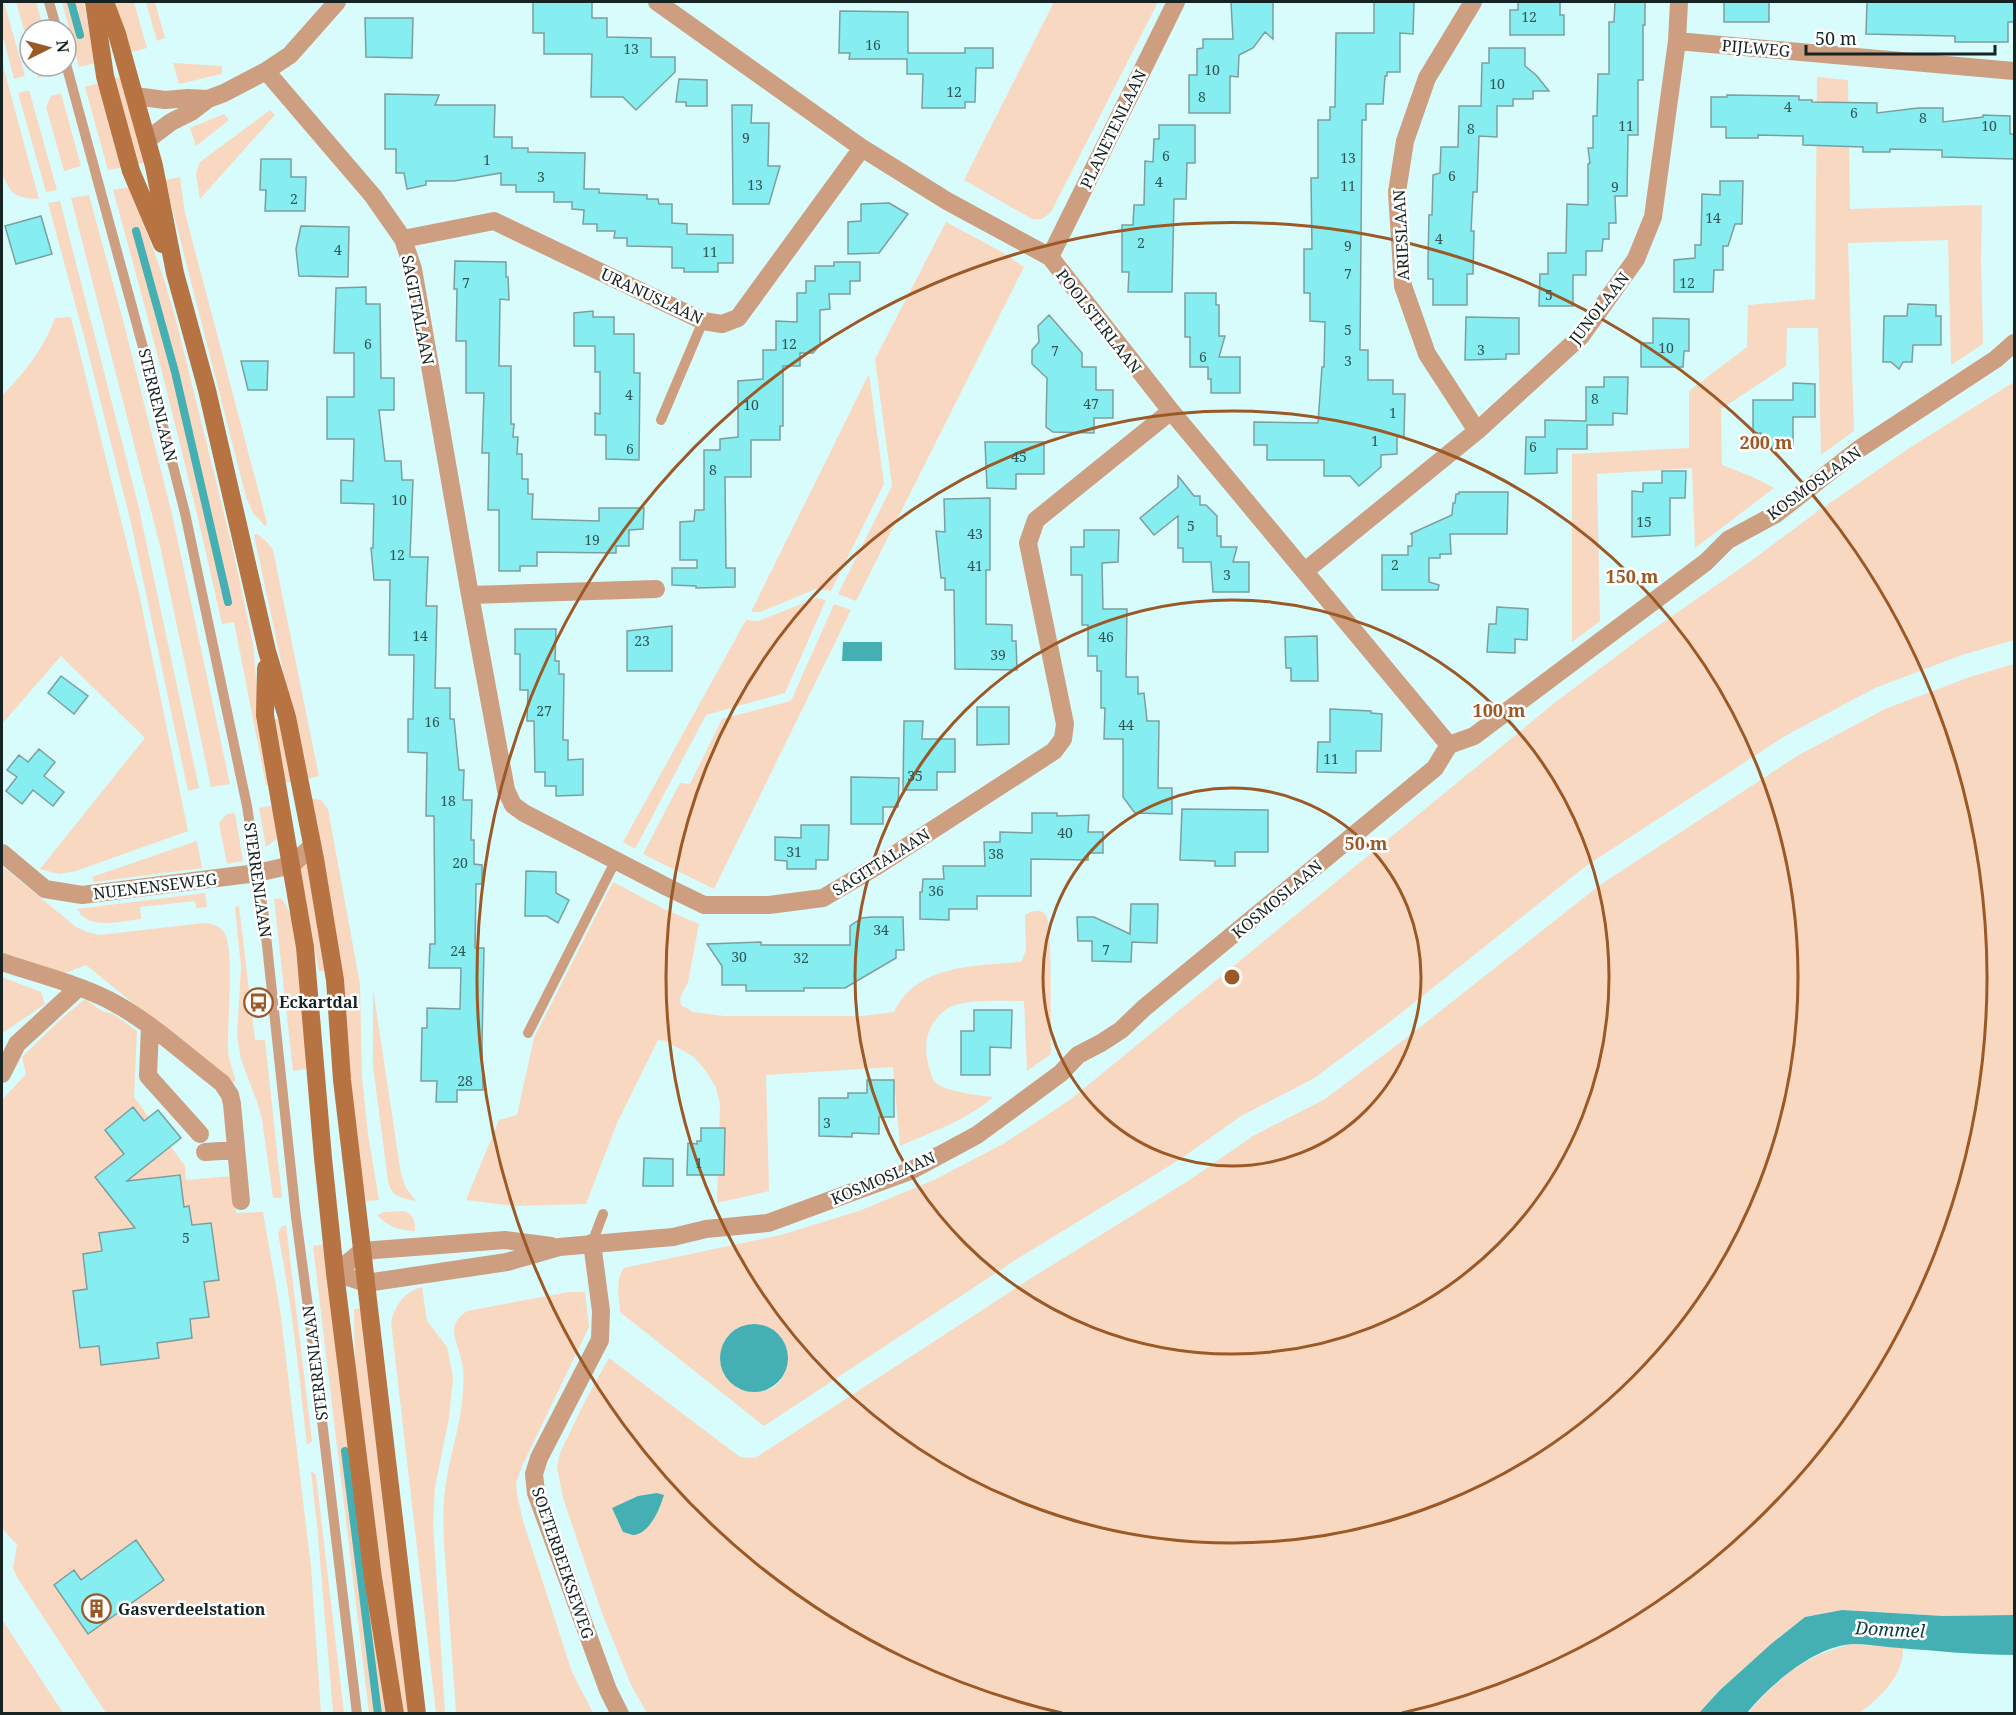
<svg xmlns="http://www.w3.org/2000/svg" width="2016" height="1715" font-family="'Noto Serif',serif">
<rect width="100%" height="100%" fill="#d8fbfc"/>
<path fill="#f9d8c2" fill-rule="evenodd" d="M2 2H4L25 76 14 79 2 33Z
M16 2H36L44 30H30V50Z
M62 2H84L95 63 79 67Z
M114 2H134L147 48 129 53Z
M146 2H155L165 38 157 41Z
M1054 2H1158L1051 212 1042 219H1032L964 180Z
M2 62 39 199C15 198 11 195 2 173Z
M173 63 222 66V74L179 84Z
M35 66H54L56 73 38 78Z
M122 77 146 162 137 164 113 79Z
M1817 77 1848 80 1850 209 1982 205 1981 259 1983 344 1951 365 1948 240 1848 243 1854 431 1821 455 1818 328H1787L1786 366 1721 409 1722 465 1753 477 1774 488 1695 548 1692 468 1597 474 1600 621 1572 642V454L1689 448V391L1747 347 1748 305 1815 299Z
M100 83 124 167 108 170 85 87Z
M29 90 57 190 46 192 18 93Z
M61 93 81 166 64 171 46 107 51 96Z
M270 110 275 115 200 199 196 173 200 162Z
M224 114 229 120 196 146 190 128Z
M180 177 185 213 258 489 267 523 265 526 253 513 246 497 165 180Z
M130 187 162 273 176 320 233 550 253 644 259 713 271 785H266L234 622 222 624C190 478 153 334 113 190Z
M89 195 123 320 172 514 230 784 211 787 160 546 71 198Z
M60 201 138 504 199 788 188 791 131 523 86 344 48 203Z
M946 222 1002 252 1024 267 856 601 838 594 892 486 875 359Z
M71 317 139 593 188 831 76 871 59 874 40 869 145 738 61 656 2 724V396C26 370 42 352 55 318Z
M869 374 884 484 831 591 816 589 760 612H751Z
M2014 382V640L1962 655 1875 688 1785 736 1586 866 1391 1021 1313 1079 1241 1116 1179 1160 1020 1257 764 1426 620 1312C619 1297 615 1280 624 1268L781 1235 859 1211 934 1180 1003 1144 1071 1099 1557 701 1642 637 1751 561 1814 514 1908 449ZM756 1325C777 1329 787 1338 784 1360 784 1365 784 1370 783 1375 777 1394 752 1394 737 1388Z
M257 534 266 541 273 550 319 776 306 779 254 535Z
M817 598 826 600 785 693 706 715 635 849 623 842 746 620 758 621Z
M834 604 851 610 714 889 643 854 680 783 690 784 722 719 791 701Z
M2014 664V1615L1943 1616 1842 1610 1805 1617 1771 1644 1720 1690 1699 1713H647L631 1685 602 1613 563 1498 557 1467 560 1453 585 1401 609 1358 740 1457 755 1458 1033 1277 1191 1179 1253 1136 1325 1099 1405 1039 1600 885 1797 756 1885 709 1970 677Z
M280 718 293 781 283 783 272 720Z
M309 798 321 800 328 809 360 984 362 1077 368 1134 379 1200 366 1201 359 1166Z
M274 805 280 836 266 847 259 808Z
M235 813 243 861 227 864 219 823 227 814Z
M197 841 202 868 94 882 92 877Z
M308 861 328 971H319L300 870Z
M2 866 76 927 87 932 100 935 204 923C212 924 219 925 224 932 235 948 227 1026 228 1049 228 1059 233 1071 236 1081L232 1083 86 965 55 977 2 958Z
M613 882 664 909 699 924 688 982 680 998 681 1005 693 1012 724 1016H862L894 1012C917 964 975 966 1021 962L1026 950 1025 915C1032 911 1040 908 1046 915 1053 924 1050 1035 1051 1054L1027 1071 1024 1001C1004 1001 962 998 947 1009 926 1023 922 1047 930 1070 931 1074 932 1079 935 1082 942 1091 981 1096 993 1097 970 1119 929 1133 900 1146L893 1067 766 1075 769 1191 717 1203 720 1104 716 1088 706 1071 693 1056 665 1041 658 1040 617 1123 586 1204 515 1206 466 1200 499 1120 517 1115 534 1038Z
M205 893 207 907 196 908 195 901 140 907 141 919C121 921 88 931 77 909Z
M281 898C305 925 304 1031 306 1069L293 1071 274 899Z
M239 906 255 1040H265L282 1198H273L262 1119 257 1102 241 1059 237 1036 241 967 235 907Z
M2 977 41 992 45 1004 4 1032 2 1030Z
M373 989 401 1174 406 1188 416 1201C401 1198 391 1197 388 1181L373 1066Z
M85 999 102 1011 113 1014 137 1031 134 1097 185 1166 186 1180 232 1176 236 1213 263 1212 280 1309 311 1567 321 1713H106L17 1577 13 1568 17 1545 2 1528V1100L26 1074 22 1057 60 1020Z
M403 1211C414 1214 415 1220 415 1231 399 1230 388 1227 377 1215L385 1212Z
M286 1225 312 1441 307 1445C299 1375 292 1304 278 1234L281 1227Z
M326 1244 390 1713H369L313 1246Z
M422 1287 427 1321 447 1347 453 1377 449 1418 435 1487 433 1523 445 1713H436L391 1322C396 1304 404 1292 422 1287Z
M569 1292H585L589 1327 523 1464 516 1483 517 1494 523 1521 572 1672 593 1713H456C453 1671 450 1628 447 1586 445 1557 442 1528 444 1499 447 1462 461 1428 463 1391 464 1380 464 1369 461 1359 457 1339 445 1326 467 1311Z
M363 1308 410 1713H403L389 1632 355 1366 354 1309Z
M311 1471 316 1475 344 1713H333L317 1525Z
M3 1621 63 1713H2V1632Z
M1852 1644 1903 1648C1904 1675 1880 1698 1859 1713L1747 1714C1779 1677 1803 1656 1852 1644Z"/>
<path fill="#44b0b3" d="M843 642H882V661H842Z
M720 1358a34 34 0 1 1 68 0a34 34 0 1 1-68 0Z
M657 1493 664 1495C660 1508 650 1534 633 1535 632 1535 624 1532 623 1532L612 1508 638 1496Z
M1842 1610 1943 1616 2014 1615V1655C1976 1655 1938 1651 1899 1648 1884 1647 1868 1644 1853 1644 1814 1646 1770 1685 1747 1713H1699L1720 1690 1771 1644 1805 1617Z"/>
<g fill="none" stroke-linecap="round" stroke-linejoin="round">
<path stroke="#44b0b3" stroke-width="8" d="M71 2 80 35
M136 231 175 372 228 602
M345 1451 378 1714"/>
</g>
<path fill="#86eef1" stroke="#7d9e9e" stroke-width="1.5" d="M533 2H592V18H607V37L651 38V57H675V72L636 110 623 97H591L592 54H544V33H533Z
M1231 2H1273V39L1265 32 1253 48 1239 55 1238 77 1230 76V113H1189V75H1197V49L1203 48V39H1233Z
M1374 2H1414L1413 34 1400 33V72H1387V76H1385L1383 104H1366V120H1362L1360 350H1368V380H1393V394H1405L1404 437H1397V454L1381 455V467L1359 486 1350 476H1324V460H1267V445H1254V422L1318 423 1322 367H1324L1325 322 1310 321V293H1304V249H1312L1311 178H1318V120H1330V107H1335L1336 33H1374Z
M1518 2H1560V15H1564V35H1510V10H1518Z
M1615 2H1645V25H1643V80H1638V135H1628L1627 196H1615L1616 223H1609V239H1603L1602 251H1586V275H1573V306H1539L1540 274H1548V253H1566L1567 204 1588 205V164L1590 163 1588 148H1593V116H1597L1598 74H1609V22H1614Z
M1724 2H1769V22H1724Z
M1867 2H2014V22H2008V42H1955V36L1866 34Z
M840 11 908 12V53H965V48H993V68H976L975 102H965V108H922L923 74H907V59H849L850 53H839Z
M365 18H413L412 58 366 57Z
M1489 48H1525V66L1536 75 1549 91H1533V99H1513V106H1497V137L1479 136 1477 192H1473L1471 231H1474L1473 274H1467V305H1433V279H1428V259L1429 215H1432L1433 175 1440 173 1441 147H1458L1459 106H1481L1482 63H1489Z
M679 79 707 80V106H686V102H676Z
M385 94 439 95 435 105H495L494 137H512V148H528V152L585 153 584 189H599V193L647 195V199H658L659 204H672V223L687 224V234L733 235V263H718V272H684V268H672V247L627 246V238H614L615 231H597V224H583L584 210 572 209V202H554V192H516V185H501V173L454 181H426V185L407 189 404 173H396V149H385Z
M1727 95 1799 96V100H1812V102L1877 103V113L1918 108H1943V122L1983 117V115L2010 116V134H2014V159L1942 157V150L1890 149V152H1863V147L1803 145V136L1758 135V138H1726V127H1711V97H1727Z
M732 105H752L751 123H769L768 166H780L769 204H733Z
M1159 125H1195V163H1187L1186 199H1174L1172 292H1128L1129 272H1122V225H1133L1134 205H1144L1145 161 1153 162 1154 139H1159Z
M261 159H291V177H306L305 211H265L266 190H260Z
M1720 181H1743L1742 224H1735L1728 246H1723V270H1714L1713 292H1674V260L1695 258V245H1701L1702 194 1720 195Z
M889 203 908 214 879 253 848 254V222L861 221V204Z
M41 216 52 254 16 264 5 226Z
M301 226 349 227 348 277 299 276 296 249Z
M455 261 506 262V277H508L509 300 500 299 499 366H511V424H514L513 437H518L517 454H522V479H528V494H533L532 519 599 521V508H644L643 529 629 530V546H616V553L537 552V566H520V571H499V510H488L489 453H482L484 393H466V341H456L457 289H454Z
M834 262H860V281H850V294H829L830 309 820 310V345L813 353H800V366H783V426H780V440H751V477H725L726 568H735V587L696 588V586L672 585V568H697V560H680V522L694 521 695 510H704V450H720V439L738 437V381L763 379V350H776V321L797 322V293H806V281H815V266H834Z
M366 287V304H380L381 378H394V410H379L385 461H401L402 480H413L410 557H428L426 606H437L435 688H450V719H454L459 770H464L463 800H472L471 840H474V864L482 865V884H476L475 948H484L482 1043 483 1090H457V1102H436L437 1081H421L422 1028H427V1008L460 1009 461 968H429L430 944H435L434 816H426L427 753 408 752V719H413L414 655H389L390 580H374L371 548H373L374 504 341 503V480L353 481 354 439H327V397H354V353H334L336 288Z
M1185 293H1216V305H1219V336H1225L1219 357H1240V393H1211V379H1208V367H1190V337H1185Z
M1908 304 1936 305V316H1941V345H1913L1912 362H1903L1899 369 1891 362H1883L1884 316H1907Z
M593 311V317H614V334H634V373H640L639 460 606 459V435H595V413L600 414V372H595V346H574V313Z
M1049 315 1082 353V367H1096V390H1113V418H1094V433L1053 432 1046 427 1047 378 1032 364V350L1039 342 1038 326Z
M1466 317 1519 318V354H1506V359L1465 360Z
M1653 318 1689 319V351H1684L1683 367H1641V343H1653Z
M241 361H268L267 390H248Z
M1604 377H1628L1627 414 1613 413V425H1587V449H1557V473L1525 474 1526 437H1545V420L1586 421V387H1604Z
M1793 383 1815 384V417H1793V447H1760L1761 433H1753V400H1793Z
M985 442H1044V474H1016V489L987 488Z
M1662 471H1686L1685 498H1670V535L1632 537V491L1643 492V483H1662Z
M1178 476 1194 496H1200V505H1206L1217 516V536H1221V547H1237L1233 562H1249V592H1213L1211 562H1183V548H1178V516L1154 535 1140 518 1178 487Z
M1459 492H1508L1507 534H1450L1451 554H1440V558H1429V582L1439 585 1438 590H1382V555H1408V546H1412V534H1410L1452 515 1453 503H1455L1456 494H1459Z
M990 498V570H986V624L1012 625V641H1016L1017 670 955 669 954 590H945V578H941L936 531 945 532 944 499Z
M1084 530H1119L1118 562 1102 563 1103 609H1127L1126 677H1138V694L1144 693 1147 721H1159L1158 788H1172V814L1135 813 1123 797V739H1104L1105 708H1101V671H1097V656H1088V625H1082V575H1071V547H1084Z
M1497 607 1528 609 1527 640 1515 639V653L1487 652 1489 624H1496Z
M672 626V671H627V631Z
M515 629H556L555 661H559V674H564L563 740H568V760L583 759V795L556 796V786H545V772H535L534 721H527L528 690H520V654H515Z
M1317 636 1318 681H1291V668H1286L1285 637Z
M61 676 88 696 74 714 48 693Z
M977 707H1009V744L977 745Z
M1330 709 1371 711V713L1382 714 1381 751H1356V773L1317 772 1318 742H1330Z
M904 721H923L922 739H955V772H937V790H903Z
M39 749 55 762 44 776 64 792 53 806 33 790 22 804 6 791 17 777 7 770 19 755 28 762Z
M851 777 899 778 898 807H883V824H851Z
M1182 809 1268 810V852H1235V866H1215V861L1180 860Z
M1032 813H1057V816L1089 815 1088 832H1103V853H1088V860L1031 859V896H977V909H949V920L920 919V892H922L923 879H944L943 866H985L984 842H1000V832L1032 833Z
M801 825H829L828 860H816V869H787V861L775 860V837L801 838Z
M526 871 556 872V893L569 900 558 923 547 916H525Z
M1131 904H1158L1157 943 1132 942 1131 962 1092 961V941H1078L1077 917H1094L1130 934Z
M871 917H903L904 950H896V958L845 988H804V991H746V985H722V966L707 944 761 942V945H850V926L862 918Z
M974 1010H1012L1011 1048 990 1047V1075H961V1031H974Z
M867 1080H894V1117H879V1134L852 1133V1137L819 1136V1098H848V1093H867Z
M133 1107 144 1121 158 1110 181 1138 127 1181 180 1175 184 1207 189 1206 192 1225 211 1223 219 1280 204 1282 209 1317 190 1319 192 1338 157 1343 159 1358 101 1365 99 1346 80 1348 73 1291 87 1289 83 1254 102 1251 99 1233 135 1228 95 1177 124 1154 105 1130Z
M701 1128H725L724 1175H687L688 1143 697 1144V1141H701Z
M644 1158 673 1159V1186H643Z
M136 1540 164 1580 88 1634 54 1585 74 1570 81 1580Z"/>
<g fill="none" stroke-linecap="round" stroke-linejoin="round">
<path stroke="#cd9e7f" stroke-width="10" d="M49 2 57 30
M66 64 144 351 185 513 247 806 264 917 296 1217 312 1337 357 1714
M661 420 703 321
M528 1033 616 860
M592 1243 603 1214"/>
<path stroke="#cd9e7f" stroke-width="18" d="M657 2 862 148 947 201 1050 257 1171 411 1449 745
M1473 2 1427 78 1405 141 1397 192 1403 286 1427 354 1477 431
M1677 41 2014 71
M266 71 373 196 403 239 413 269 470 595 506 790 513 805 524 813 667 887 704 905H769L823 898 877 866 1054 751 1063 739 1065 724 1028 543 1036 520 1171 411
M135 96 165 100 188 98 208 99
M147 140 171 122 191 112 208 99 224 93 266 71 290 55 337 2
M403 239 494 221 703 321 722 324 738 318 862 148
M1050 257 1176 2
M1305 571 1477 431 1581 336 1636 259 1653 217 1677 41 1679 2
M470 595 656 589
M2 853 45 889 82 895 257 873 292 865 312 846
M2 962C40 975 83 985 118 1005 155 1026 188 1057 222 1083L230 1095 232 1104 241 1201
M150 1027 148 1076 200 1134
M2 1074 17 1044 78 988
M205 1152 236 1150"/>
<path stroke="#cd9e7f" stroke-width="18" d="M592 1243 601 1311 600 1340 539 1458 534 1474 536 1493 608 1690 620 1714
M335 1273 366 1283 507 1262 559 1247 673 1237 706 1229 768 1223 910 1171 977 1135 1061 1073 1078 1055 1101 1043 1121 1030 1144 1008 1435 768 1449 745 1474 736 1706 562 1728 540 1776 514 1859 449 1996 359 2014 343
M335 1273 362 1251 505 1240 551 1246"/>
<path stroke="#b77342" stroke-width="18" d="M94 2 105 76 131 171 162 244
M105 2 117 34 154 166 175 273 207 390 267 651 287 717 315 859 335 980 342 1080 417 1714
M266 668 265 715 305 947 323 1158 335 1273 373 1578 395 1714"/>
</g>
<g fill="none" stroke="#9b5926" stroke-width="3">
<circle cx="1232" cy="977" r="189"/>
<circle cx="1232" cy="977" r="377"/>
<circle cx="1232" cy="977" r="566"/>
<path d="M1062 1713A755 755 0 1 1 1402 1713"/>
</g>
<defs>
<symbol id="bus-ring" viewBox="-11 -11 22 22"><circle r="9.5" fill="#fff" stroke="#9b5926" stroke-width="1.5"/><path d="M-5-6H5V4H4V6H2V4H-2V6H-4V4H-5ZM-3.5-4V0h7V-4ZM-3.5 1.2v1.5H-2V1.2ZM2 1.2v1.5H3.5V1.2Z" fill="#9b5926"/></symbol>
<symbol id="building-ring" viewBox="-11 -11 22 22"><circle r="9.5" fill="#fff" stroke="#9b5926" stroke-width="1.5"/><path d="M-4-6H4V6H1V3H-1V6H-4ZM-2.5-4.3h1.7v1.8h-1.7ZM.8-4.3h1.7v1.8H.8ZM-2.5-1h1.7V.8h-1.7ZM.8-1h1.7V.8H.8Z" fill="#9b5926"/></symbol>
</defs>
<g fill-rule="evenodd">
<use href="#bus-ring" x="242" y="986" width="33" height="33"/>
<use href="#building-ring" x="80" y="1592" width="33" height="33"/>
</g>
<g text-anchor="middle" stroke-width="5" stroke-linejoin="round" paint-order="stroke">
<g font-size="14" fill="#325656">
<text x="1529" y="22">12</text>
<text x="873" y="50">16</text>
<text x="631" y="54">13</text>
<text x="1212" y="75">10</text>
<text x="1497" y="89">10</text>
<text x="954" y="97">12</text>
<text x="1202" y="102">8</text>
<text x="1788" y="112">4</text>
<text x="1854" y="118">6</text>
<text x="1923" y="123">8</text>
<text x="1626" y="131">11</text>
<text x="1989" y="131">10</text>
<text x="1471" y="134">8</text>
<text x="746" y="143">9</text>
<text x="1166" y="161">6</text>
<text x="1348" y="163">13</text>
<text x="487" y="165">1</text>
<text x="1452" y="181">6</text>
<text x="541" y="182">3</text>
<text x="1159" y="187">4</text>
<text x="755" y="190">13</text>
<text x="1348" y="191">11</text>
<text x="1615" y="192">9</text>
<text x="294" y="204">2</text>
<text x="1713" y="223">14</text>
<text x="1439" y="244">4</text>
<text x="1141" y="248">2</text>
<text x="1348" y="251">9</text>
<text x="338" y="255">4</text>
<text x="710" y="257">11</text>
<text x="1348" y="279">7</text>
<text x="466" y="288">7</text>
<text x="1687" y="288">12</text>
<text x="1549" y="300">5</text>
<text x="1348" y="335">5</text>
<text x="368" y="349">6</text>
<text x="789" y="349">12</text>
<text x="1666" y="353">10</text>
<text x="1481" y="355">3</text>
<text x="1055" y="356">7</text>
<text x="1203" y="362">6</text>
<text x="1348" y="366">3</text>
<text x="629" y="400">4</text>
<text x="1595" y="404">8</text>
<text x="1091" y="409">47</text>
<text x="751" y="410">10</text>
<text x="1393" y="418">1</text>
<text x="1375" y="446">1</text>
<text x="1533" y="452">6</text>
<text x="630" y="454">6</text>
<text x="1019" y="462">45</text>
<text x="713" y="475">8</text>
<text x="399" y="505">10</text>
<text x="1644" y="527">15</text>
<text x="1191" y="531">5</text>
<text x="975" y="539">43</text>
<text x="592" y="545">19</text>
<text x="397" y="560">12</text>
<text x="1395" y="570">2</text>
<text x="975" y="571">41</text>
<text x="1227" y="580">3</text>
<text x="420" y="641">14</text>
<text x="1106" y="642">46</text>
<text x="642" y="646">23</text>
<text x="998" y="660">39</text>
<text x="544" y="716">27</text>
<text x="432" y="727">16</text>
<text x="1126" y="730">44</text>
<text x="1331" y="764">11</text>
<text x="915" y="781">35</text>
<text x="448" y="806">18</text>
<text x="1065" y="838">40</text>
<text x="794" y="857">31</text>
<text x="996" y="859">38</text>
<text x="460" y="868">20</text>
<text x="936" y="896">36</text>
<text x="881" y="935">34</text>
<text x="1106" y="955">7</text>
<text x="458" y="956">24</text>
<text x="739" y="962">30</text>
<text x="801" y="963">32</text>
<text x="465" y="1086">28</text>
<text x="827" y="1128">3</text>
<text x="699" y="1168">1</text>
<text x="186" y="1243">5</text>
</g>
<g font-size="16" fill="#162323" stroke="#fff">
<text transform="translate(1756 48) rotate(5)" y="6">PIJLWEG</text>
<text transform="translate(1113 129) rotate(-64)" y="6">PLANETENLAAN</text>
<text transform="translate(1401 235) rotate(-93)" y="6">ARIESLAAN</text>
<text transform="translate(652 296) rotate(25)" y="6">URANUSLAAN</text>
<text transform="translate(1599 308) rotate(-52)" y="6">JUNOLAAN</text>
<text transform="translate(418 310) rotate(79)" y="6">SAGITTALAAN</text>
<text transform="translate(1099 321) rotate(52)" y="6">POOLSTERLAAN</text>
<text transform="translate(158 405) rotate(76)" y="6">STERRENLAAN</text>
<text transform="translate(1814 483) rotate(-36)" y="6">KOSMOSLAAN</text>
<text transform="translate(881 862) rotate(-32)" y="6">SAGITTALAAN</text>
<text transform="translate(258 880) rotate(82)" y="6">STERRENLAAN</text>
<text transform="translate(155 886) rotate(-7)" y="6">NUENENSEWEG</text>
<text transform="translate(1277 899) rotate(-40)" y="6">KOSMOSLAAN</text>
<text transform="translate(883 1178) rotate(-23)" y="6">KOSMOSLAAN</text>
<text transform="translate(315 1363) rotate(-97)" y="6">STERRENLAAN</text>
<text transform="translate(563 1563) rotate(71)" y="6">SOETERBEEKSEWEG</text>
</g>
<g font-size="16" font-weight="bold" fill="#162323" stroke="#fff" text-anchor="start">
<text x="279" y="1008">Eckartdal</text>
<text x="118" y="1615">Gasverdeelstation</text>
</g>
<g font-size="18" font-style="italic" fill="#0f4142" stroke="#fff">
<text transform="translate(1890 1630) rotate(3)" y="6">Dommel</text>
</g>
</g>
<circle cx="1232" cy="977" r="9" fill="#9b5926" stroke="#fff" stroke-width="3"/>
<g font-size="18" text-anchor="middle" font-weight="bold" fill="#9b5926" stroke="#fff" stroke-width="5" stroke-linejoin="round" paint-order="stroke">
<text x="1766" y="449">200 m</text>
<text x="1632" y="583">150 m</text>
<text x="1499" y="717">100 m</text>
<text x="1366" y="850">50 m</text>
</g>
<rect width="2016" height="1715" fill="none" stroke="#162323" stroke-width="6"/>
<g transform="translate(48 48) rotate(84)"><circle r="28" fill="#ffffff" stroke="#a2a7a7" stroke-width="1.5"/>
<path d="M0-4.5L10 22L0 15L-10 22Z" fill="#9b5926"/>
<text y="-9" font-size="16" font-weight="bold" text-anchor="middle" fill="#162323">N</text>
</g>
<path d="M1806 45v9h189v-9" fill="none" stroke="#162323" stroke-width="3"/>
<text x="1815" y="45" font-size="18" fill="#162323" stroke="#ffffff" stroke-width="4.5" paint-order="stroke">50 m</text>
</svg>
